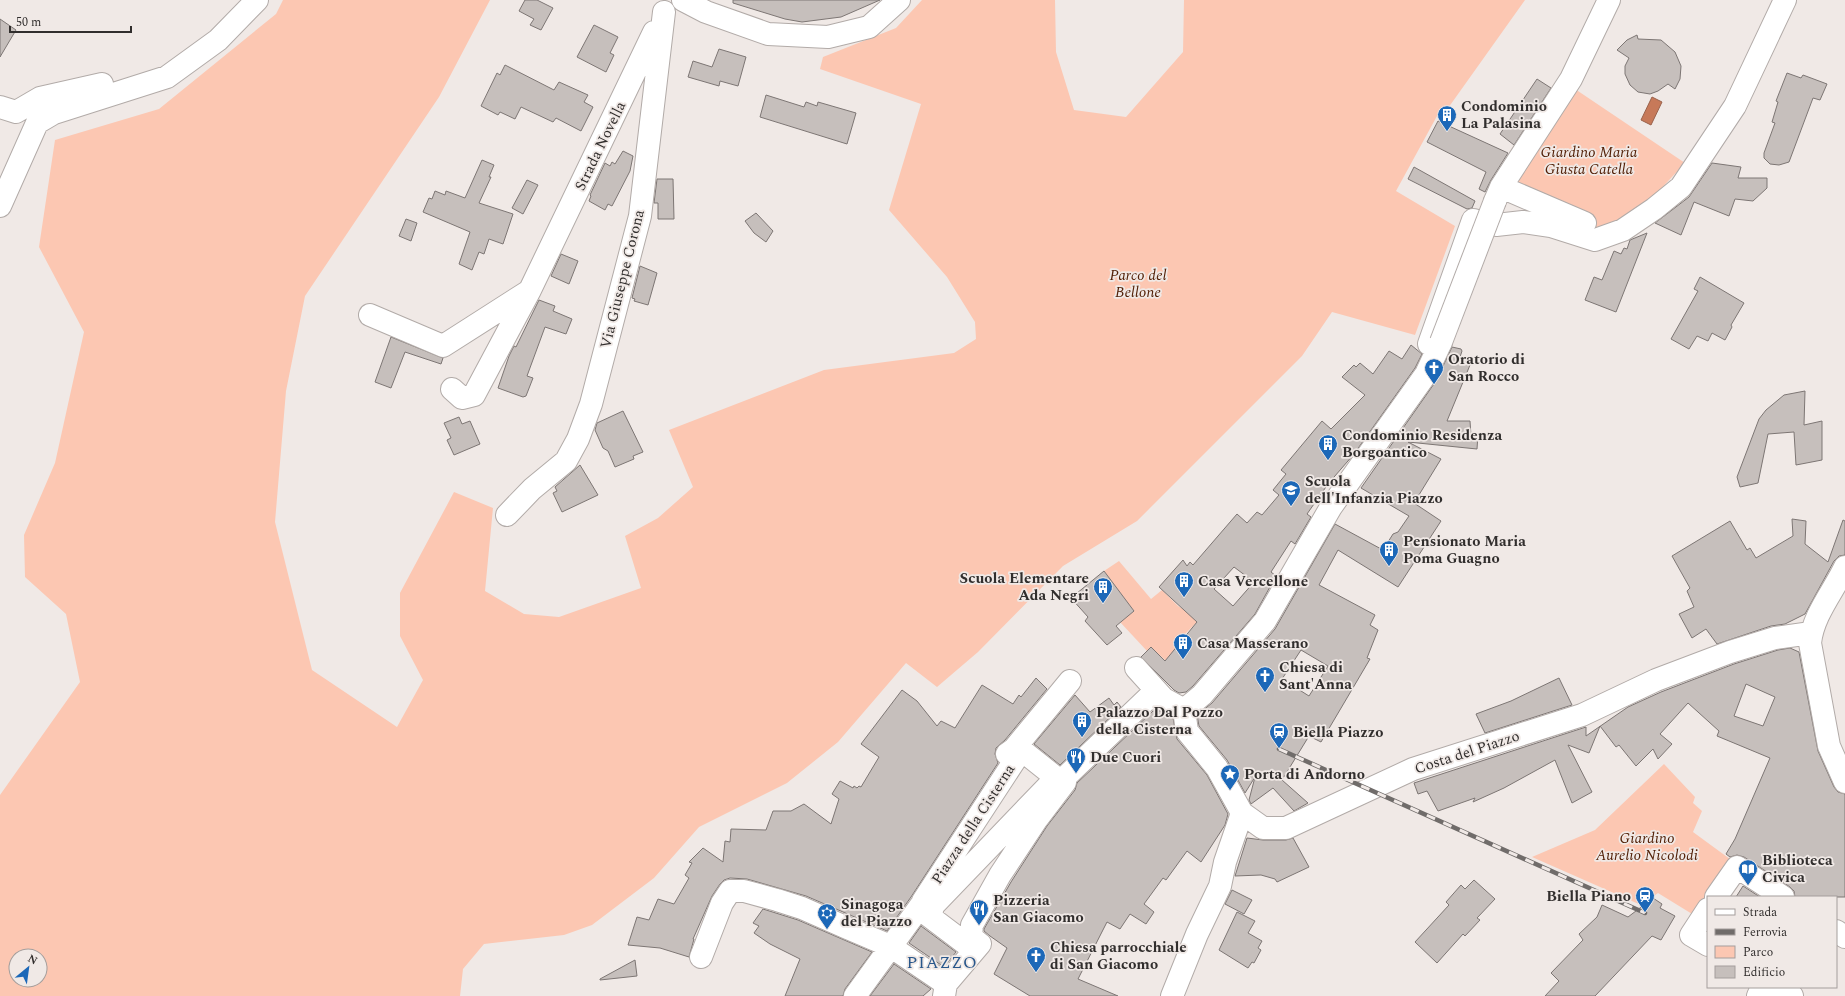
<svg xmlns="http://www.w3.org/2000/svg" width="1845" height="996" font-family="Spectral,serif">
<rect width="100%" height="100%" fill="#f0e9e6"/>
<path fill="#fcc7b2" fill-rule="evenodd" d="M283 0H490L439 97 305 296 286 391 275 522 312 670 397 727 423 680 400 636V593L454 492 493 508 485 591 524 614 559 617 641 588 625 536 658 518 693 487 669 430 824 370 954 353 976 339 975 322 947 277 889 210 921 104 820 69 823 57 896 28 922 0H1055L1056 52 1074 110 1126 117 1183 52 1184 0H1525L1441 118 1437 116 1396 191 1455 226 1415 335 1332 312 1302 356 1137 521 1063 566 978 652 937 687 906 663 838 742 787 783 699 827 654 878 592 925 564 935 484 944 463 969 460 996H0V795L80 682 66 614 25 577 24 535 55 463 84 332 39 247 55 140 159 109 276 14ZM16 956H40V980H16Z
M1575 89 1685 163 1643 208 1595 230 1511 183Z
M1119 561 1151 599 1162 590 1178 606 1194 616 1197 622 1184 635 1187 639 1166 661 1151 647 1147 651 1120 622 1134 611 1104 571Z
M1664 764 1695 797 1693 803 1702 811 1693 832 1734 862 1697 917 1658 893 1641 905 1532 857 1595 830Z"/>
<path fill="#c77959" stroke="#9a624c" d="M1652 97 1662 102 1651 125 1641 120Z"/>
<path fill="#c6bfbc" stroke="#7d7674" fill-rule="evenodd" d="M525 0H537L553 8 541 30 530 25 534 19 519 11Z
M733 0H880L841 17 802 22 785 19 733 3Z
M0 19 16 30 0 57Z
M594 25 618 37 610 53 614 55 606 72 577 57Z
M1637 35 1638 39 1661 40 1675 52 1681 66 1680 79 1675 89 1668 84 1658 91 1650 94 1638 92 1630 85 1625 74V66L1629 58 1617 50 1627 40Z
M719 49 746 57 738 86 720 81 719 86 688 77 693 61 712 67Z
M505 65 554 90 559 82 588 95 584 102 593 107 581 131 556 118 553 122 521 107 515 119 500 112 498 115 481 106 497 73 500 75Z
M1787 73 1801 78 1803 75 1827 84 1820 100 1813 98 1789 162 1779 165 1770 164 1764 158V153L1775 123 1772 122 1778 102 1776 101Z
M1537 79 1551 88 1514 145 1500 134Z
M766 95 804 107 806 102 817 106 818 102 856 113 847 144 760 117Z
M1438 121 1508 153 1491 180 1485 192 1479 189 1486 172 1427 142Z
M623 151 633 156 630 171 612 206 608 204 605 210 589 201 591 196 590 195 605 163 610 166 612 162 615 164Z
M482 160 494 165 489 177H491L479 203 513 214 503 244 489 239 484 254 479 252 472 270 459 264 470 232 423 212 429 198 432 199 435 191 445 195 446 191 465 198Z
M1712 163 1741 167 1738 178H1767V188L1753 201 1735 199 1729 216 1694 202 1681 235 1655 223 1689 197Z
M1414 167 1475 201 1472 208 1467 209 1408 179Z
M657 179H673L674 219H658V203H654Z
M527 180 538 185 523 214 512 208Z
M756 213 773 231 766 242 754 233 745 221Z
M406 219 417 223 411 241 399 236Z
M1647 233 1616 312 1585 300 1594 277 1602 280 1614 251 1621 254 1624 248 1627 249 1630 240Z
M561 254 578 261 569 284 551 276Z
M640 266 657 273 648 305 634 301 635 299 632 298Z
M1700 277 1744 303 1731 325 1732 327 1725 340 1712 333 1708 341 1697 336 1689 349 1671 339 1698 291 1694 289Z
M539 300 555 306 553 311 572 319 566 334 545 327 527 376 533 378 526 396 523 397 498 388 509 356 514 346 516 347Z
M391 337 443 358 441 364 405 352 391 388 375 382Z
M1411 345 1422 354 1415 368 1354 454 1328 484 1307 514 1311 517 1295 544 1291 541 1271 572 1276 576 1255 614 1193 686 1186 692 1179 693 1174 690 1141 657 1151 647 1165 661 1197 622 1159 587 1183 560 1187 566 1190 562 1193 565 1237 514 1247 523 1257 512 1262 515 1279 495 1273 490 1286 474 1281 470 1322 421 1331 429 1365 395 1342 377 1354 365 1356 367 1360 363 1373 374 1389 351 1402 359ZM1234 567 1254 582 1233 606 1214 589Z
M1452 347 1461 349 1462 351 1460 357 1470 365 1447 421H1470L1471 436 1478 434 1477 449 1408 442 1441 459 1414 503 1441 521 1398 587 1338 550 1319 585 1375 615 1370 625 1378 630 1367 658 1370 659 1321 742 1309 736 1282 780 1308 803 1294 811 1273 788 1251 804 1249 800 1255 777 1245 793 1227 760 1199 726 1197 715 1212 703 1275 629 1335 524 1383 550 1393 534 1398 532 1409 516 1361 488 1436 381ZM1301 650 1328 666 1309 696 1282 679Z
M1805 391 1804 425 1822 421V460L1796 465 1794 432 1768 434 1758 483 1740 487 1737 477 1759 419 1766 410 1784 395Z
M623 411 643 452 633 456 634 459 615 467 608 451 603 448 595 430 597 423Z
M459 417 462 424 470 421 480 444 454 455 447 440 451 438 444 423Z
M580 465 598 495 562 512 553 493 557 491 555 487Z
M1792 519 1806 521 1805 544 1828 562 1843 520 1845 521V555L1839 556 1834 561 1805 614 1785 624 1771 626 1717 644 1706 629 1692 638 1679 614 1694 607 1687 591 1690 588 1672 556 1730 521 1747 550 1750 548 1756 558 1793 536Z
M1104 571 1134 611 1116 626 1122 633 1107 645 1085 621 1088 617 1071 598Z
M1790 648 1799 652 1818 751 1834 787 1838 792 1845 794V897H1795L1794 891 1790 887 1744 857 1737 855 1730 857 1726 854 1735 839 1770 758 1717 736 1719 731 1688 703 1660 734 1672 744 1658 759 1653 749 1636 766 1619 745 1616 747 1600 726 1589 753 1568 745 1592 792 1572 803 1555 760 1504 788 1473 802 1475 798 1438 811 1427 791 1418 794 1414 783 1586 727V736L1628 707 1661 692 1734 664 1778 650ZM1746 684 1775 697 1763 726 1734 716Z
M1036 678 1047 689 1005 740 996 748 995 754 998 763 911 897 887 931 806 896 747 879 730 878 724 880 720 884 712 896 693 939H694L689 957 660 948 628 945 637 917 649 920 658 899 674 904 689 878 685 875 692 863 689 862 703 848 723 862 725 841 730 842 731 829 766 830 773 811H791L804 804 831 824 839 799 832 794 840 781 853 788 854 786 857 788 859 786 861 787 879 757 861 744 902 690 917 701 937 726 941 721 955 728 982 685 1013 704 1019 695 1021 697Z
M1559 678 1572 705 1485 733 1476 714 1511 701Z
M1075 695 1090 712 1109 698 1114 705 1117 702 1121 707 1060 765 1034 744Z
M1153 711H1160L1173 718 1177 739 1207 775 1228 814 1225 825 1201 862 1187 851 1166 880 1163 878 1144 904 1154 912 1146 924 1130 914 1120 929 1107 922 1078 979 1118 996H1030L994 974 1007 948 990 936 984 931V929L1011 882 1047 826 1075 790 1077 783Z
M1247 838 1263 840H1286L1293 838 1309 867 1277 882 1275 879 1261 875 1235 876Z
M1474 880 1495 899 1477 918 1480 920 1465 936 1463 934 1437 963 1415 942 1449 905 1446 902 1461 885 1465 889Z
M1743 886 1760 897H1736Z
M1232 890 1252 900 1244 914 1225 904Z
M1653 898 1662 904 1660 908 1675 916 1661 940 1652 936 1595 996H1545L1559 981 1551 973 1583 940 1579 934 1597 917 1602 905 1628 917Z
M763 909 798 920 872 952 845 989 843 996H785L800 959 770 944 754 933 759 926 753 923Z
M1237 912 1255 921 1248 933 1262 941 1258 948 1261 950 1254 963 1252 962 1248 968 1219 950Z
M921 926 956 952 944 967 909 943Z
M635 960 637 976 600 980V979Z
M894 964 931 989 923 996H870Z"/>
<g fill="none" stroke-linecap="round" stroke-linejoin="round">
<defs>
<path id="minor" d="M683 0 706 12 768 34 828 37 869 27 899 0
M0 107 16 112 40 98 102 84
M1501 187 1585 223
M1495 201 1501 187 1571 79 1609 0
M0 206 37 123 54 113 167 77 218 40 257 0
M1496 225 1523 222 1551 226 1595 240 1623 230 1654 209 1681 187 1735 106 1785 0
M370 315 443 346 529 291
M1429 344 1473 220 1477 221
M452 389 462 398 474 395 530 290 654 32
M507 515 532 489 566 461 578 439 591 404 640 216 664 12
M1845 567C1833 592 1813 615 1810 643L1829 746 1845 782
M1136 668 1164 699
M1184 710 1187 731 1217 768 1242 813 1263 828H1286L1413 769 1582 715 1656 680 1730 652 1775 638 1811 633
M1019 748 1059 780 1065 782 1037 819 1000 875 972 925 970 947 925 913 922 906 923 901 1015 760 1007 754 1014 749Z
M1014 749 1070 681
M1716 897 1737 867 1783 897
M1708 909 1691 935 1708 945
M929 910 1051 783H1059L1148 698 1164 699 1184 710 1202 695 1265 621 1331 507 1426 374 1441 342
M1836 931 1845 937
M701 957 722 903 730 891H744L777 900 802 908 845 927 890 946 946 984 944 996
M946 984 980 944 975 940
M1777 987 1792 996
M855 996 921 905 932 911
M1172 996 1197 934 1220 886 1225 862 1242 813
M1758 996 1762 987"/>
</defs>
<use href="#minor" stroke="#b2aba8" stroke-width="24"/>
<use href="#minor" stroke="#fff" stroke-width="22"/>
<defs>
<path id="rail" d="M1279 749 1645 913"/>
</defs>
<use href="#rail" stroke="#706c6a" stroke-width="4.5"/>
<use href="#rail" stroke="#f0e9e6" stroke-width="3" stroke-dasharray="9" stroke-linecap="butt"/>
<defs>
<path id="minor-bridge" d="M1441 342 1495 201"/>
</defs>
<use href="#minor-bridge" stroke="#b2aba8" stroke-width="24" stroke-linecap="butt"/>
<use href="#minor-bridge" stroke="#fff" stroke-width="22"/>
</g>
<defs>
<symbol id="building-pin" viewBox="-11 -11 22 30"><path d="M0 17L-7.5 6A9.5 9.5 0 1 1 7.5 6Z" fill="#1c68b8" stroke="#f0e9e6"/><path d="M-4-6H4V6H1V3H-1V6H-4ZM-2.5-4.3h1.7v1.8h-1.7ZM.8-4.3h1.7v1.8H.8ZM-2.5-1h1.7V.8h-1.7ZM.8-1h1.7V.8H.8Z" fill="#fff"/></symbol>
<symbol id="church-pin" viewBox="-11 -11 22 30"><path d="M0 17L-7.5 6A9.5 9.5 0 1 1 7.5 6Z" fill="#1c68b8" stroke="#f0e9e6"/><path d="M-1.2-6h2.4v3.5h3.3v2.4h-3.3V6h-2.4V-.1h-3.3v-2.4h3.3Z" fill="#fff"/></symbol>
<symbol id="school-pin" viewBox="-11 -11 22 30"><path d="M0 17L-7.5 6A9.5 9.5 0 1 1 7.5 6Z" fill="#1c68b8" stroke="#f0e9e6"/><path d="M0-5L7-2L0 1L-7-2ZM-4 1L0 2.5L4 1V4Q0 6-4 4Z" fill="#fff"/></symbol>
<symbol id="station-pin" viewBox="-11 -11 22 30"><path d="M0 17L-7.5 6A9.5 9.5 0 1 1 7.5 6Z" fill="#1c68b8" stroke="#f0e9e6"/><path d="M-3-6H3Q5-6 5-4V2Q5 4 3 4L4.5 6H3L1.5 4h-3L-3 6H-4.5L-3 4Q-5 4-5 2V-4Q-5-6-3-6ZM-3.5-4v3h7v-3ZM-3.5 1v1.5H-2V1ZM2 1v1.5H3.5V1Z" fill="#fff"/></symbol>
<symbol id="restaurant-pin" viewBox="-11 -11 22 30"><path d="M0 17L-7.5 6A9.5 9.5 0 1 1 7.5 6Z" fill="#1c68b8" stroke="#f0e9e6"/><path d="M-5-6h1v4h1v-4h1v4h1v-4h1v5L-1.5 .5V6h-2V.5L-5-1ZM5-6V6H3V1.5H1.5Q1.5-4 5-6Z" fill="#fff"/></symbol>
<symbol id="sight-pin" viewBox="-11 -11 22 30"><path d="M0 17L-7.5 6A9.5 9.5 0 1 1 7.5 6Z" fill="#1c68b8" stroke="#f0e9e6"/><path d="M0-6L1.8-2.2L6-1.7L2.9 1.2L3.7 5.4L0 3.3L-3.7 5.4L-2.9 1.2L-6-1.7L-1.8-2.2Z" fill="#fff"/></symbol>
<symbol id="library-pin" viewBox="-11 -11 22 30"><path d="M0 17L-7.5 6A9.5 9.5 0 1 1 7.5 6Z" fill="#1c68b8" stroke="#f0e9e6"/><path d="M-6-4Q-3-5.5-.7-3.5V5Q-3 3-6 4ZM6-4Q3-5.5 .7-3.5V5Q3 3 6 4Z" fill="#fff"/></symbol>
<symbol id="synagogue-pin" viewBox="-11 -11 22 30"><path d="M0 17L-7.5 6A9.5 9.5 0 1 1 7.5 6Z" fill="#1c68b8" stroke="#f0e9e6"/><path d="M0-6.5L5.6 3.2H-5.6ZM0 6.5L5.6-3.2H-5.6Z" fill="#fff"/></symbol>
</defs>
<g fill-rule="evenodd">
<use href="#building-pin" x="1436" y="104" width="22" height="30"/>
<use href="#church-pin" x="1423" y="357" width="22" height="30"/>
<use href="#building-pin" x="1317" y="433" width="22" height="30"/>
<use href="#school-pin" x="1280" y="479" width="22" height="30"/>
<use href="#building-pin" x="1378" y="539" width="22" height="30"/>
<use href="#building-pin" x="1173" y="570" width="22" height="30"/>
<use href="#building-pin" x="1092" y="576" width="22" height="30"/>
<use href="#building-pin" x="1172" y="632" width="22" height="30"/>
<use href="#church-pin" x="1254" y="665" width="22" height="30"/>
<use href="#building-pin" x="1071" y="710" width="22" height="30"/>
<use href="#station-pin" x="1268" y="721" width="22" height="30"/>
<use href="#restaurant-pin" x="1065" y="746" width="22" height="30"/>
<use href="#sight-pin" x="1219" y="763" width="22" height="30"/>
<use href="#library-pin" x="1737" y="858" width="22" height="30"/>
<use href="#station-pin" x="1634" y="885" width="22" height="30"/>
<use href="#restaurant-pin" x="968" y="898" width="22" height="30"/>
<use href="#synagogue-pin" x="816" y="902" width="22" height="30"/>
<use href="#church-pin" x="1025" y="945" width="22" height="30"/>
</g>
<g text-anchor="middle" stroke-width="3.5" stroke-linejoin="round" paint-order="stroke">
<g font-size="15" font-weight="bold" fill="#312e2d" stroke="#f0e9e6" text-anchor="start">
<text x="1461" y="111">Condominio<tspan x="1461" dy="17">La Palasina</tspan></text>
<text x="1448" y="364">Oratorio di<tspan x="1448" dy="17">San Rocco</tspan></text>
<text x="1342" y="440">Condominio Residenza<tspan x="1342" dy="17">Borgoantico</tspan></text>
<text x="1305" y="486">Scuola<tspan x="1305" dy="17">dell'Infanzia Piazzo</tspan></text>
<text x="1403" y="546">Pensionato Maria<tspan x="1403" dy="17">Poma Guagno</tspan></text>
<text x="1089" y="583" text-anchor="end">Scuola Elementare<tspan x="1089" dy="17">Ada Negri</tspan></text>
<text x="1198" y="586">Casa Vercellone</text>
<text x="1197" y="648">Casa Masserano</text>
<text x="1279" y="672">Chiesa di<tspan x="1279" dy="17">Sant'Anna</tspan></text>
<text x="1096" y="717">Palazzo Dal Pozzo<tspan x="1096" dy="17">della Cisterna</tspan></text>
<text x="1293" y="737">Biella Piazzo</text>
<text x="1090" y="762">Due Cuori</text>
<text x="1244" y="779">Porta di Andorno</text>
<text x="1762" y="865">Biblioteca<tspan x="1762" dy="17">Civica</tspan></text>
<text x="1631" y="901" text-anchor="end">Biella Piano</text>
<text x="993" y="905">Pizzeria<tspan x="993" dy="17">San Giacomo</tspan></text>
<text x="841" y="909">Sinagoga<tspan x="841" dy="17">del Piazzo</tspan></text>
<text x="1050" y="952">Chiesa parrocchiale<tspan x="1050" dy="17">di San Giacomo</tspan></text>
</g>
<g font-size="15" fill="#312e2d" stroke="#f0e9e6">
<text transform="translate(600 146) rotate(-64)" y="5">Strada Novella</text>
<text transform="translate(622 279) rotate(-76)" y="5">Via Giuseppe Corona</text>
<text transform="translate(1467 752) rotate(-18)" y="5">Costa del Piazzo</text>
<text transform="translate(973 824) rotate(-57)" y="5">Piazza della Cisterna</text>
</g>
<g font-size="15" font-style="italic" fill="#532108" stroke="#f0e9e6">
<text x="1589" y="157">Giardino Maria<tspan x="1589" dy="17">Giusta Catella</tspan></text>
<text x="1138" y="280">Parco del<tspan x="1138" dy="17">Bellone</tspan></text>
<text x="1647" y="843">Giardino<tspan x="1647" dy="17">Aurelio Nicolodi</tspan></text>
</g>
<g font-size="17" letter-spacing="1" fill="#29578b" stroke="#f0e9e6">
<text x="942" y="968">PIAZZO</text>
</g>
</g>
<rect x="1707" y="896" width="130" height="92" fill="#f0e9e6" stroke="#a49e9c"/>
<rect x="1715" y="909" width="20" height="6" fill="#ffffff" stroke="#a49e9c"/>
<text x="1743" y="916" font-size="12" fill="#312e2d">Strada</text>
<rect x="1715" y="929" width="20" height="6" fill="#706c6a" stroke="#a49e9c"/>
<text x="1743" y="936" font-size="12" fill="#312e2d">Ferrovia</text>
<rect x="1715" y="946" width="20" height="12" fill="#fcc7b2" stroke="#a49e9c"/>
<text x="1743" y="956" font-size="12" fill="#312e2d">Parco</text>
<rect x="1715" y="966" width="20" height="12" fill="#c6bfbc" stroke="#a49e9c"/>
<text x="1743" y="976" font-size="12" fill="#312e2d">Edificio</text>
<g transform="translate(28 968) rotate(29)"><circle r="19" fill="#f0e9e6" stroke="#a49e9c"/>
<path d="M0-3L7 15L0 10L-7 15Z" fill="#1c68b8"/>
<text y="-6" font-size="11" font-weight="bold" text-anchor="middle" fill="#312e2d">N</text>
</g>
<path d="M10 26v6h121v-6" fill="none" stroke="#312e2d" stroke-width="2"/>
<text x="16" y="26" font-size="12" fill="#312e2d" stroke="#f0e9e6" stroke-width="3" paint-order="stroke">50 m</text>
</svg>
